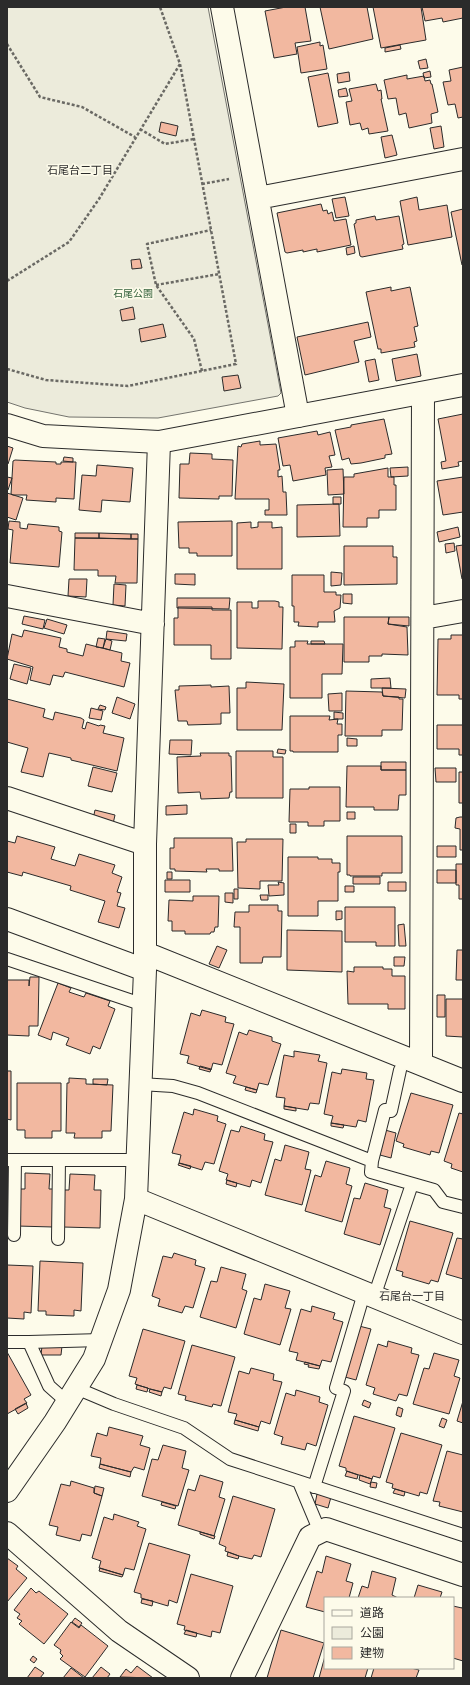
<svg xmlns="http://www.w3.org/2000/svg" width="470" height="1685" font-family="'Noto Sans','Noto Sans JP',sans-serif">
<rect width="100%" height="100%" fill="#fdfbea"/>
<path fill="#ecebdb" stroke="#74746e" d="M7 7H208L281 393 278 396 158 418 69 417 25 408 7 402Z"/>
<path fill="#f2b8a0" stroke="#2b2b2b" d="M286 7H305L311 41 295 43 297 54 274 58 265 11Z
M320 7H367L373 39 329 49Z
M373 7H421L426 40 381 48Z
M422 7H463V18L443 22 442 18 425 21Z
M320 42V46L323 45 327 69 301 73 297 47Z
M400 45 401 49 385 52V48Z
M426 59 428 68 420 69 418 61Z
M463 67V117L458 118 455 104 448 105 443 82 451 81 449 70Z
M430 71 431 77 424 78 423 73Z
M349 72 350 81 338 83 337 74Z
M328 73 338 123 318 127 308 77Z
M407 75V79L424 76 425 81 430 80 431 84H432L438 112 431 114 432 123 409 128 406 113 399 115 396 98 388 99 384 80Z
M376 84 378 91 381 90 382 99H381L388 131 369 134 368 128 362 130 360 123 350 125 346 102 352 101 349 89Z
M346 88 348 96 339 97 338 90Z
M161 122 178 126 176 136 159 132Z
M441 126 444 147 434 149 430 128Z
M392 135 397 155 385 158 381 137Z
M345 197 349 216 336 218 332 199Z
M417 197 419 210 447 205 452 237 408 245 400 201Z
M321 204 323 211 327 210 328 214 332 212 334 221 346 219 351 245 317 252V249L303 252V250L287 253 285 252 277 213Z
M463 209V265H462L451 212Z
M375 216 376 220 399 216 404 244 402 245 403 249 362 257 360 256 354 224 356 223V220Z
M354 246 355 253 347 255 346 248Z
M140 259 142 268 132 269 131 260Z
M391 287V291L410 287 418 326 414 327 417 341 414 342 415 347 381 353V349H378L366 292Z
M133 307 135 319 122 321 120 310Z
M368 322 371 337 354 341 359 362 305 375 297 337Z
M163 324 166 337 141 342 139 329Z
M417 354 421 376 396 381 392 359Z
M375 359 379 380 369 382 365 361Z
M238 375 241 388 224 391 222 377Z
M463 414V461L458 462 459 466 442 469 441 462 446 461 438 419Z
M384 419 392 454 385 455V458L361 463 351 464 349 458 342 460 335 430 351 427V425Z
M317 431 318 435 330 432 335 455 329 456 332 467 325 468 326 475 293 481 290 465 283 466 278 438Z
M260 441V445L276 444 280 470H278V477L282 476 283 492H286L287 515H265V510H269V499H235L238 446 241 447 242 444Z
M7 446 13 448 8 464H7Z
M190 453 212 454V459L233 460 232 496H219V499L179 498 180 464H189Z
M64 457 73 458V462L63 461Z
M15 460 56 462V464H61V462H76L74 499 56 498V502L26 500 27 495H13L11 494 13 461Z
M97 465 133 468 130 502 102 500 101 512 79 510 82 475 96 476Z
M408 467V476L391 477 390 468Z
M388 468V477H394V485H396V510H379V518H367V527H343L344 477H354V474Z
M343 469 344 494 328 495 327 470Z
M7 477 12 478 8 490H7Z
M463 477V512L443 515 437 481Z
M7 493 23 498 16 520 7 517Z
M333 497H341V504H333Z
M339 504 340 536 297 537V505Z
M9 521 20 522V528L27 529 28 524 59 527V531L62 532 59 567 10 563 13 530 8 529Z
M232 521V556H197V553H189V548H179L178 522Z
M251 522V528L258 527V522H272V528L282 527V569H237V523Z
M458 527 460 537 439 542 437 532Z
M75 533H99V538H75Z
M99 533 131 534V539L99 538Z
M131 534H138V539H131Z
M75 538 138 539 137 583H115L116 576H98V570H74Z
M454 543 455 551 446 553 445 544Z
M463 545V578L462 579 456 546Z
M344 546H393V557H397V584L344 585Z
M331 572 342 573 341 585 331 586Z
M175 574H195V585L175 584Z
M292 575H324V592H336V595H341L340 608 334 611 335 622H318V627L298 626 299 622H294V606H292Z
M69 579H87L86 597 68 596Z
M114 584 126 585 125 606 113 605Z
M343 594H352V604L343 603Z
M177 598H230L229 609 177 608Z
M258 601H275L279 602V607H283L282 649 237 648V602H252V608H258Z
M178 607H212V610H231V659H211V645H174V618H178Z
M24 616 45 620 43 629 22 624Z
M344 617H389L388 624 407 627 408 655 382 654V656H369V662H344Z
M389 617H409V626L388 624Z
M47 619 67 625 64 634 44 628Z
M24 630 61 638 59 647 67 649V652L83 656 86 644 122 653 121 661 130 663 124 687 65 672 63 677 53 675 50 685 30 680 33 667 7 659 12 634 22 637Z
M107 631 127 634 126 641 106 639Z
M451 635H463V699H459V695H437L438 639H451Z
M98 638 105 639 103 648 96 647Z
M106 639 112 641 110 650 103 648Z
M295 641H308L307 644H343L342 674H322V698H290V647H295Z
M311 641H324L325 644H311Z
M14 664 31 668 27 684 10 679Z
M390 678 391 688H371V679Z
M246 682 284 684 282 730H237V688H246Z
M211 685V687L229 686 230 713H221V724L188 725 187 721H178L175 690H179V686Z
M382 688 406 689 405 698 383 696Z
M346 691 382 692 383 696 399 697V699H403L402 730H382V736H345Z
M342 693V711H329L328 694Z
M117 697 135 704 130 719 112 713Z
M7 699 45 709 43 717 53 720 55 712 81 718 84 720 82 728 85 729 87 722 99 726 100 725 105 726 103 733 124 738 117 771 71 760V758L49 753 43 777 21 772 28 748 7 742Z
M100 705 106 707 105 710 98 709Z
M91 708 103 711 101 720 89 718Z
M334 712 343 713V719H334Z
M290 716H330L329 720 338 719 337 724H342V735H338V752H293V751H290Z
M437 725H463V755H459V749H437Z
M347 738 357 739V746H347Z
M170 740H192L191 755 169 754Z
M278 749 286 750 285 754 277 753Z
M236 751H273V757H283V798H236Z
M200 753H229V756H231L232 792H230L229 798 201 799 200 792 178 793 177 757 201 756Z
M381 762H406V770H381Z
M347 766H381V770H406V795H399L398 810H374V807H346Z
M93 767 117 773 112 792 88 786Z
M435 768H456V782H436Z
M459 772H463V803H459Z
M309 787H340V821H324V826H308V822H289L290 789H309Z
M187 805V814L166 815V806Z
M95 810 115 815 113 824 93 819Z
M347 812H355V819H347Z
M460 817H463V850H460V829L455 828 456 818Z
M290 824H296V833H290Z
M17 836 55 847 51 859 75 866 79 854 115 865 112 873 122 877 117 892 121 893 117 906 125 908 119 928 98 922 105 901 70 890 71 886 23 872 22 876 7 872V841L15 843Z
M347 836H402V873H382V876H350V875H347Z
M174 838H232L233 871H219V869H206L207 872 175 871V869H170V848H174Z
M246 839H283L282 881H260V889L238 888 237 842H246Z
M437 846H456V857H437Z
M288 857H318V859H332V863H340V872H338V901H318V916H288Z
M456 864H463V899H459V885H456Z
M437 870H456V883H437Z
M167 872H172V879H167Z
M353 877H380V884H353Z
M165 880H190V892H165Z
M278 882 284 883V895L269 896 268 885H279Z
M388 882H406V891H388Z
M345 886H354V892H345Z
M234 889H238V899H234Z
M225 893H233V903L225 902Z
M260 895H268V900H261Z
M193 896H219L218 927H215L214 932H211L210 934H185V931H172V921H168L169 900 193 901Z
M249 905H278V911H282L281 957H263L262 963H240V927H234L235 912H249Z
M345 907H395V946H376V942H345Z
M336 911H342V919L336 920Z
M404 924 406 946H399L398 925Z
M287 930 342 931V972L287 970Z
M217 946 227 950 219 968 209 964Z
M457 950H463V980H456Z
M394 957H405L404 966H394Z
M354 967H383V969H392V976H405V1009H388V1004H348L347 971 354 972Z
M30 977H39L38 1026H29V1036L7 1035V980H29V986Z
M58 983 71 988 69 992 84 997 86 993 110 1001 108 1006 115 1009 100 1049 93 1046 90 1054 66 1045 69 1038 53 1032 51 1040 38 1035Z
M437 995H445V1017H437Z
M446 999H463V1037L446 1036Z
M202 1010 226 1017 225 1022 234 1024 222 1065 213 1063 211 1070 187 1063 189 1056 180 1054 191 1013 200 1016Z
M249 1030 272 1037V1041L281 1044 268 1085 259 1083 257 1090 233 1083 236 1076 226 1073 239 1032 247 1035Z
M294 1051 320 1055 318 1061 327 1063 319 1104 310 1103 308 1110 284 1106 285 1098 276 1097 284 1055 294 1057Z
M200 1066 211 1069 210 1072 199 1069Z
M342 1069 367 1073 366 1079 374 1080 366 1122 358 1120 356 1127 331 1123 333 1116 324 1114 332 1072 341 1074Z
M7 1071H11V1120L7 1119Z
M69 1078 86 1079V1084L113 1085 111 1131H102V1138H74L75 1133H66L67 1083H69Z
M93 1079H108L107 1085 93 1084Z
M17 1083H61V1131H52V1138H25V1130H17Z
M246 1087 257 1090 256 1093 245 1090Z
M411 1093 453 1105 439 1153 431 1151 430 1155 403 1147 404 1144 396 1141Z
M284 1106 296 1108V1111L284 1109Z
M194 1109 218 1116 217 1121 226 1124 214 1164 205 1162 202 1170 179 1163 181 1155 172 1153 184 1112 193 1115Z
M459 1113 463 1114V1172L451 1168 452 1164 444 1161Z
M331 1123 344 1125 343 1128 331 1126Z
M241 1126 265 1134 264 1140 273 1142 261 1183 252 1180 250 1187 226 1180 228 1174 219 1171 231 1130 239 1132Z
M385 1130 396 1133 391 1158 380 1155Z
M285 1145 309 1152 305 1169 311 1170 302 1205 265 1195 275 1159 281 1161Z
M326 1161 350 1168 346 1184 352 1186 342 1222 305 1211 315 1175 321 1177Z
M179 1163 191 1166 190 1169 178 1165Z
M25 1173 50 1174 49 1189H54L53 1227 17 1226 19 1189H25Z
M70 1174 95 1175 94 1190H101L100 1228 63 1227 64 1190H69Z
M227 1180 237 1183 236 1187 226 1184Z
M365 1183 388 1190 384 1207 391 1209 380 1245 344 1234 354 1198 360 1199Z
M7 1192H12L11 1230H7Z
M410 1221 453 1233 438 1282 431 1280 429 1284 402 1276 403 1272 396 1270Z
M457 1238 463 1239V1279L446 1274Z
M174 1253 196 1260 195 1265 205 1268 193 1308 185 1306 182 1313 158 1306 160 1299 152 1296 163 1256 172 1258Z
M40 1261 83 1263 81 1311 74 1310V1316L46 1315V1311H38Z
M7 1265 33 1266 31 1313 24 1312V1319L7 1318Z
M221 1267 246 1274 242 1289 247 1291 236 1328 200 1317 211 1281 217 1282Z
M265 1284 290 1291 285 1308 291 1309 280 1345 244 1334 254 1298 261 1300Z
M312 1306 335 1313 333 1319 343 1322 331 1362 322 1360 320 1366 296 1360 298 1353 289 1351 301 1309 311 1312Z
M359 1326 371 1329 356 1380 345 1377Z
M143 1329 185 1341 171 1389 164 1387 162 1392 150 1389 135 1384 137 1378 129 1376Z
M388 1341 412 1348 411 1353 419 1355 407 1396 399 1394 396 1401 373 1394 375 1388 366 1385 378 1344 387 1347Z
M192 1345 235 1357 221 1406 213 1404 212 1407 185 1400 186 1396 178 1394Z
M42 1346H62L61 1355H41Z
M7 1352 31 1395 24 1399 27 1403 7 1414Z
M434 1353 459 1360 454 1376 460 1378 449 1414 413 1404 424 1368 429 1369Z
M305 1362 320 1366 319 1369 308 1367 309 1365 304 1364Z
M251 1368 274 1374 273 1380 282 1382 270 1424 261 1421 259 1427 235 1420 237 1414 228 1412 239 1371 249 1374Z
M137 1385 148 1388 147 1392 136 1389Z
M150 1389 162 1392 161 1396 149 1392Z
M296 1390 320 1397 319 1402 328 1405 316 1446 307 1443 305 1450 281 1444 283 1437 274 1434 286 1393 295 1396Z
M364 1400 371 1403 369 1408 362 1405Z
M463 1401V1423L457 1421Z
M26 1403 28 1408 18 1414 15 1409Z
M398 1407 403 1409 401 1417 396 1415Z
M354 1416 395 1428 380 1478 373 1476 372 1479 346 1471V1468L339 1466Z
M442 1418 447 1420 444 1428 439 1426Z
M235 1420 259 1427 258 1431 234 1424Z
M109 1427 143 1436 140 1445 150 1448 144 1470 134 1467 131 1472 100 1464 101 1458 91 1456 97 1433 107 1436Z
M401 1433 442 1445 427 1494 420 1492 419 1496 392 1488 393 1484 386 1482Z
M163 1445 186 1451 182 1468 189 1470 178 1506 142 1496 152 1459 158 1460Z
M447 1451 463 1455V1512L439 1506 440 1502 433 1501Z
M100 1464 131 1472 130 1477 99 1468Z
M347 1471 358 1475 357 1479 345 1476Z
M200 1475 223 1482 219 1497 225 1499 214 1536 178 1525 188 1489 195 1491Z
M360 1475 372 1479 370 1484 359 1480Z
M71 1481 94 1488V1493L102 1496 91 1536 82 1534 80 1541 56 1535 58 1527 49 1525 61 1484 70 1486Z
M371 1482 377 1483 376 1488 370 1487Z
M95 1486 104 1488 102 1496 94 1493Z
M395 1489 405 1492 404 1496 393 1493Z
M317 1494 331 1497 328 1508 315 1504Z
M233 1496 275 1509 261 1557 254 1555 252 1559 239 1556 225 1551 226 1547 219 1544Z
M162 1502 176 1506 175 1509 161 1505Z
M114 1514 139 1522 137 1526 146 1529 134 1570 125 1568 123 1575 99 1568 101 1561 92 1558 104 1517 113 1520Z
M200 1532 215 1536 214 1539 200 1534Z
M149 1543 190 1555 177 1603 169 1600 168 1606 141 1598V1594L134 1592Z
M228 1552 239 1556 238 1559 227 1556Z
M326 1556 351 1564 346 1581 353 1583 349 1598H325V1612L306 1607 317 1571 322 1573Z
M7 1558 18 1566 16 1569 27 1578 7 1602Z
M100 1568 123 1575 122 1577 99 1571Z
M372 1571 396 1578 392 1595 398 1598H358L362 1586 368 1588Z
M191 1574 233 1586 220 1633 212 1631 211 1637 184 1630 185 1626 177 1624Z
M418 1585 442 1592 440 1598H414Z
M31 1588 36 1593 39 1591 68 1614 44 1644 19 1624 22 1621 17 1618 20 1614 14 1610Z
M142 1599 153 1601 152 1606 141 1603Z
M463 1605V1661L453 1658V1606L462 1608Z
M75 1618 82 1623 79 1627 72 1622Z
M71 1622 79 1628 81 1625 108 1646 85 1677 60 1659 63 1656 60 1653 61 1650 54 1645Z
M186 1630 197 1633 196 1637 184 1634Z
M281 1630 324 1643 313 1678H267Z
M33 1656 37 1659 34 1663 30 1660Z
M325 1656V1668H368L365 1678H319Z
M137 1666 153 1678 120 1677 126 1669 131 1673Z
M35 1667 44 1673 40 1678H27Z
M101 1667 110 1674 107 1678H92Z
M71 1668 84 1678H63Z
M374 1668H411L419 1670 416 1678H371Z"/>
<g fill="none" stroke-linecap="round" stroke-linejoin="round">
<defs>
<path id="service" d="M7 959 144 1005
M140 1084 173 1086 198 1093 372 1161 371 1172 434 1190 443 1202 463 1207
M7 1160H137
M372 1161 385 1110 391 1111 400 1070
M14 1235 15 1160
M58 1239 59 1160
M374 1297 412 1184
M7 1342H29L49 1386 67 1402
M29 1342 101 1340
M76 1388 114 1404 184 1428 230 1459 463 1535
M299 1482 320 1532
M314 1487 344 1391 336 1388 364 1293"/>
<path id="minor" d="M222 7 298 416
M258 198 463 159
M7 596 153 624
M423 618 463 611
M7 798 145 844
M7 919 145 970
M145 953 463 1081
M421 1064 423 393
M136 1199 463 1333
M7 1491 55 1422 94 1359 119 1290 136 1199 145 970V844L159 442
M7 1533 119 1631 188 1678
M242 1678 310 1537 326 1529 463 1575"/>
<path id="tertiary" d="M7 425 43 436 159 442 463 385"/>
</defs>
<use href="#service" stroke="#2b2b2b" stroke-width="14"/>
<use href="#minor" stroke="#2b2b2b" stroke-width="24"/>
<use href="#tertiary" stroke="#2b2b2b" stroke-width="24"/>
<path stroke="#6a6964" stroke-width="2.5" stroke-dasharray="3 2" stroke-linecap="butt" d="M7 44 40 97 82 107 135 137
M140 129 165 144 194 139
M202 184 229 179
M7 281 69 242 99 199 180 64
M156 285 219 274
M7 369 46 380 128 386 236 364 180 64 160 7
M202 371 194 339 156 285 147 244 211 230"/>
<use href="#service" stroke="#fdfbea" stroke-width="12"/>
<use href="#minor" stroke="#fdfbea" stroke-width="22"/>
<use href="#tertiary" stroke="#fdfbea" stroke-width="22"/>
</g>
<g text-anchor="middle" stroke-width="3" stroke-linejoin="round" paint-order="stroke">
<g font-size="10" fill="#34623c" stroke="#fdfbea">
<text x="133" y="297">石尾公園</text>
</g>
<g font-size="11" fill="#2b2b2b" stroke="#fdfbea">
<text x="80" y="174">石尾台二丁目</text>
<text x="412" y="1300">石尾台一丁目</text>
</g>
</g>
<rect width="470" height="1685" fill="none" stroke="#2b2b2b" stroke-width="16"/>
<rect x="324" y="1597" width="130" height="72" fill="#fdfbea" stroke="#a9a89e"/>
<rect x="332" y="1610" width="20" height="6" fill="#fdfbea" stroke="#a9a89e"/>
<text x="360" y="1617" font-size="12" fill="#2b2b2b">道路</text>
<rect x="332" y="1627" width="20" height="12" fill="#ecebdb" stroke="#a9a89e"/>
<text x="360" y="1637" font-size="12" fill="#2b2b2b">公園</text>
<rect x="332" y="1647" width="20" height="12" fill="#f2b8a0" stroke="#a9a89e"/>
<text x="360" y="1657" font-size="12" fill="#2b2b2b">建物</text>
</svg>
